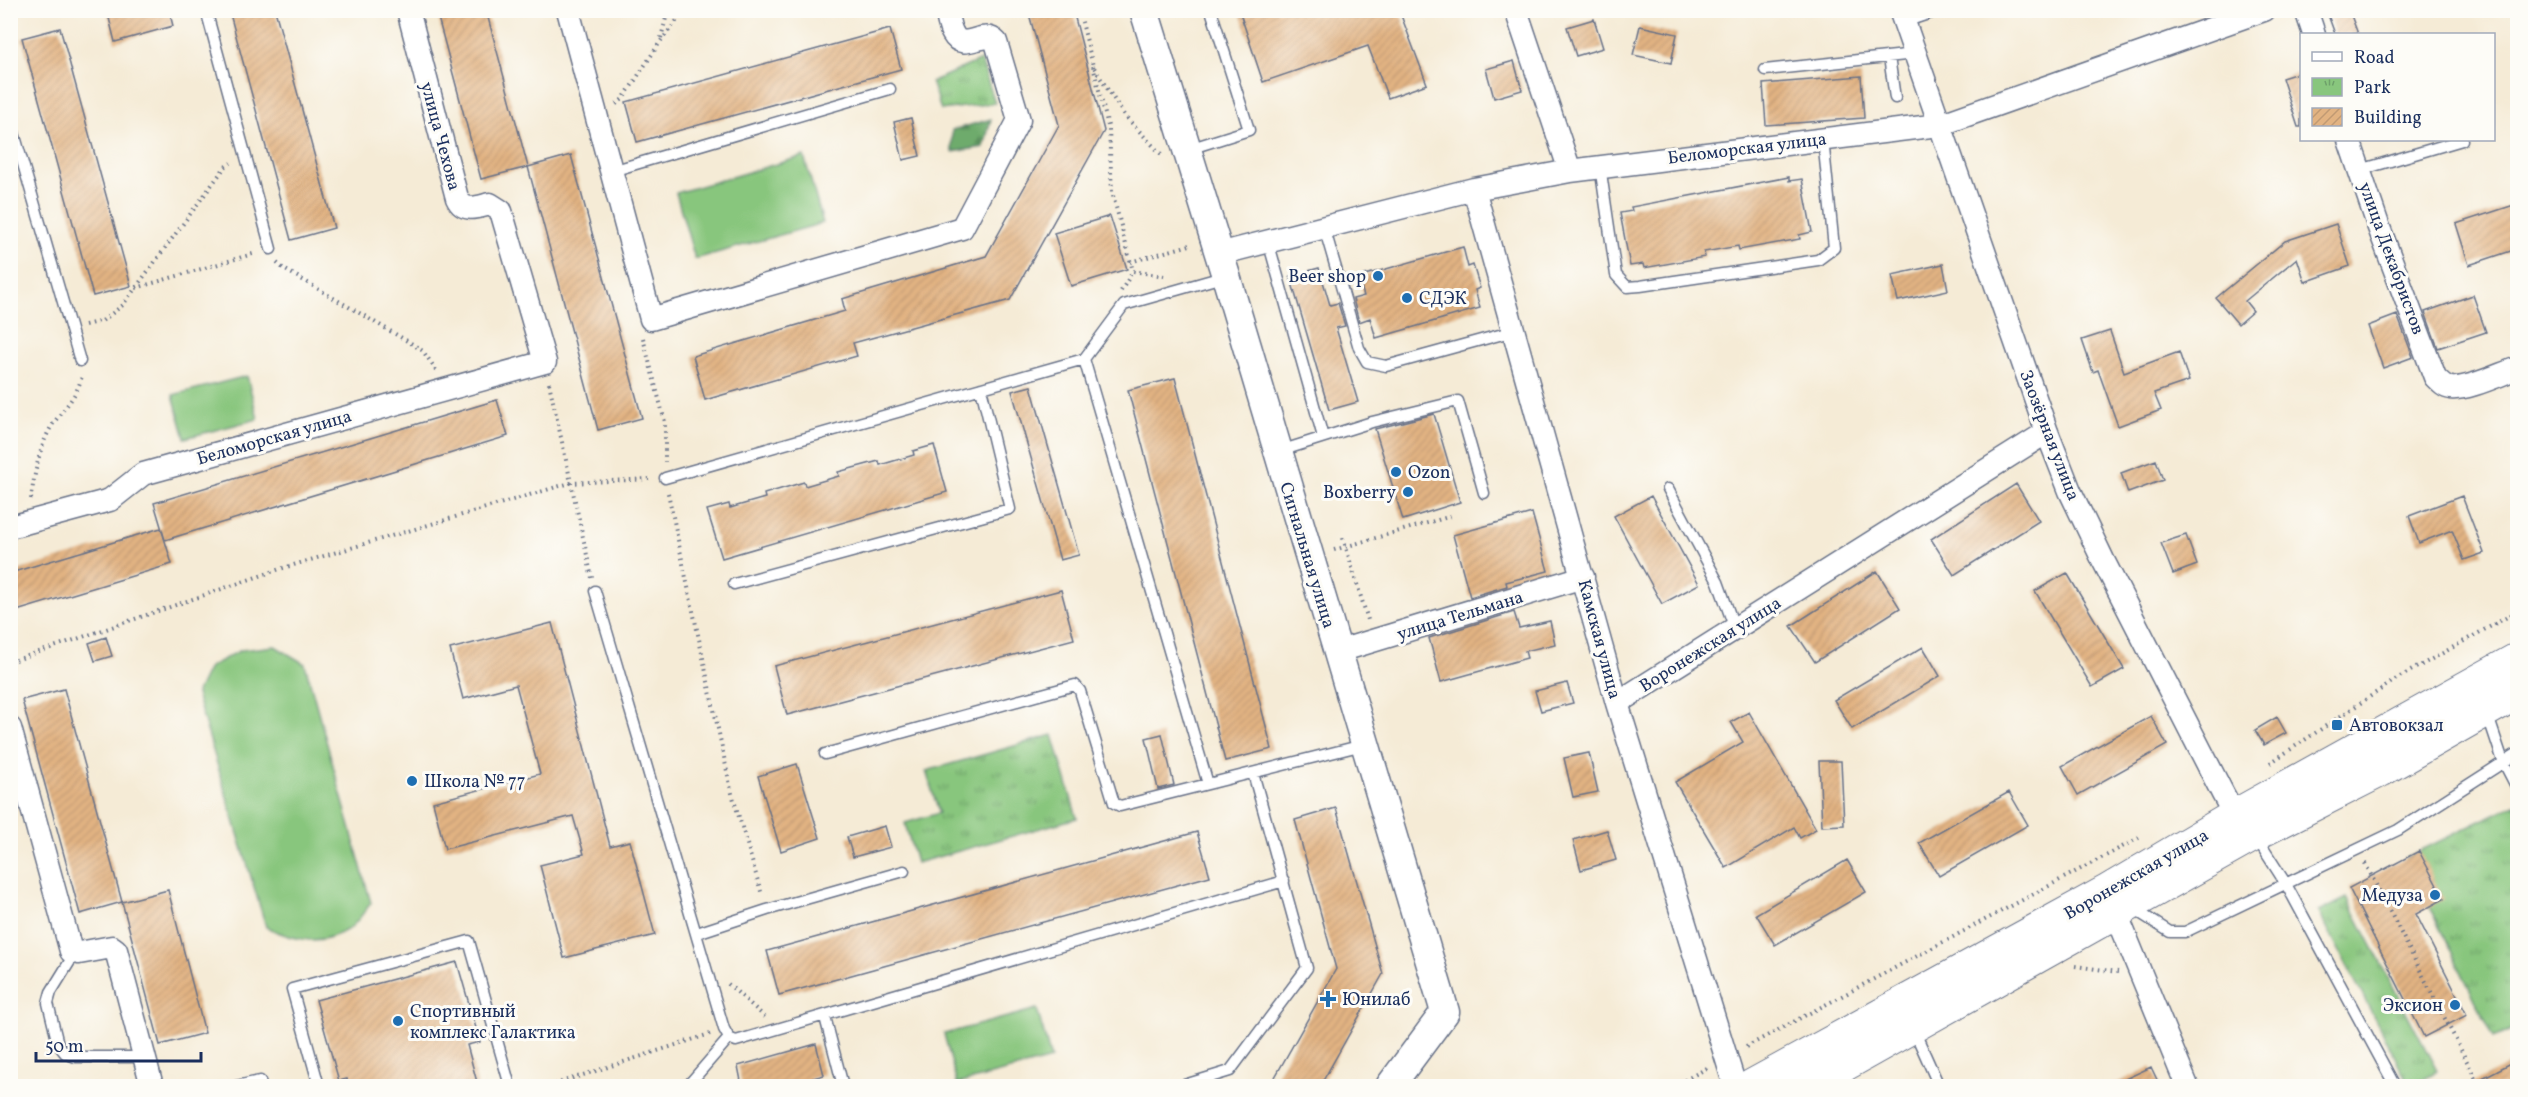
<svg xmlns="http://www.w3.org/2000/svg" width="2528" height="1097" font-family="Vollkorn,serif">
<defs>
<pattern id="forest-firs" width="22" height="20" patternUnits="userSpaceOnUse" patternTransform="scale(1.5)"><rect width="22" height="20" fill="#6eab6c"/><path d="M5 1l3.5 6h-7zM16 11l3.5 6h-7z" fill="#5a8c5c"/></pattern>
<pattern id="park-tufts" width="24" height="20" patternUnits="userSpaceOnUse" patternTransform="scale(1.5)"><rect width="24" height="20" fill="#88c67d"/><path d="M3 7l-1-3M5 7V3M7 7l1-3M15 17l-1-3M17 17v-4M19 17l1-3" fill="none" stroke="#6ea16a"/></pattern>
<pattern id="building-hatch" width="6" height="6" patternUnits="userSpaceOnUse" patternTransform="scale(1.5)"><rect width="6" height="6" fill="#e2b382"/><path d="M-1 1l2-2M0 6l6-6M5 7l2-2" fill="none" stroke="#c19a73"/></pattern>
</defs>
<rect width="100%" height="100%" fill="#fdfcf7"/>
<filter id="ink" filterUnits="userSpaceOnUse"><feTurbulence type="fractalNoise" baseFrequency=".0167" numOctaves="2"/><feDisplacementMap in="SourceGraphic" scale="12" xChannelSelector="R" yChannelSelector="G"/><feConvolveMatrix kernelMatrix="1 2 1 2 8 2 1 2 1" color-interpolation-filters="sRGB"/></filter>
<filter id="wash" filterUnits="userSpaceOnUse"><feTurbulence type="fractalNoise" baseFrequency=".008" numOctaves="4" result="noise"/><feDisplacementMap in="SourceGraphic" scale="24" xChannelSelector="R" yChannelSelector="G"/><feGaussianBlur stdDeviation="1.35" result="paint"/><feColorMatrix in="noise" values="0 0 0 0 0 0 0 0 0 0 0 0 0 0 0 0 0 1.4 0 .05"/><feComposite in="paint" operator="in"/></filter>
<g filter="url(#wash)">
<rect width="100%" height="100%" fill="#f5ebd6"/>
<path fill="#88c67d" stroke="#527a6e" stroke-width="1.5" d="M804 156 823 223 695 259 676 193Z
M247 376 258 419 185 438 173 395Z
M275 646 305 664 371 903C365 910 358 922 350 928 320 947 296 941 266 927L196 694 209 667 241 650Z
M1037 1009 1051 1059 957 1084 944 1034Z"/>
<path fill="url(#forest-firs)" stroke="#446d65" stroke-width="1.5" d="M991 119 984 147 952 152V130Z"/>
<path fill="url(#park-tufts)" stroke="#527a6e" stroke-width="1.5" d="M981 60 995 103 941 110 931 82Z
M1053 735 1077 818 916 863 905 823 939 813 926 771Z
M2515 804 2518 808 2517 1027 2494 1038 2405 858Z
M2347 898 2437 1071 2410 1086 2319 912Z"/>
<g id="blocks">
<path fill="url(#building-hatch)" d="M107 10H169L173 26 115 42Z
M229 10H275L334 228 291 240Z
M436 10H486L528 167 481 179Z
M1028 10H1073L1104 131 1010 300 853 343 857 356 705 400 693 356 845 311 842 299 986 256 1059 125Z
M1239 10H1399L1427 84 1388 98 1368 46 1263 82Z
M2340 10H2349L2358 34H2335L2328 15Z
M1594 19 1603 48 1576 56 1567 27Z
M1640 26 1677 34 1671 63 1633 55Z
M60 28 131 286 93 296 22 38Z
M890 29 901 69 637 142 626 102Z
M1514 61 1522 90 1494 98 1486 69Z
M2301 72V127H2298L2282 78Z
M1861 76 1864 118 1766 125 1763 84Z
M911 118 920 156 903 160 894 122Z
M571 155 642 418 598 430 528 167Z
M1789 177V181L1802 179 1812 232 1799 235 1800 239 1739 250 1738 246 1704 252 1705 257 1644 268 1643 264 1630 266 1620 213 1632 211 1631 207Z
M2517 204V249L2469 265 2456 224Z
M1110 216 1127 269 1071 286 1054 233Z
M2336 224 2350 266 2305 282 2297 258 2245 301 2253 311 2238 324 2216 298 2285 241Z
M1463 247 1468 267 1473 265 1480 288 1475 290 1480 308 1376 338 1370 318 1359 322 1353 299 1364 296 1358 277Z
M1943 264 1948 290 1898 301 1892 275Z
M1319 268 1330 305 1338 303 1345 326 1336 328 1358 402 1329 410 1290 276Z
M2473 295 2486 332 2438 348 2425 312Z
M2397 315 2413 357 2383 368 2368 326Z
M2110 331 2124 372 2179 352 2189 381 2154 393 2161 410 2118 426 2098 370 2093 372 2082 340Z
M1175 378 1272 749 1225 761 1128 390Z
M1031 386 1079 555 1060 560 1012 391Z
M497 400 508 436 165 540 154 503Z
M1434 414 1460 502 1403 520 1375 429Z
M934 445 947 492 722 558 707 510 729 504 730 508 765 498 764 494 804 482 805 486 839 476 838 472 879 461 880 465 914 455 913 451Z
M2156 460 2163 480 2128 493 2121 473Z
M2016 484 2039 521 1954 575 1931 539Z
M1651 496 1699 584 1662 604 1614 516Z
M2462 496 2484 553 2464 560 2452 530 2419 543 2409 516Z
M1532 513 1548 571 1506 582 1507 586 1470 597 1453 535Z
M161 528 172 564 10 613V573Z
M2186 535 2197 565 2173 574 2161 543Z
M1877 571 1900 608 1815 662 1791 626Z
M2067 573 2124 669 2092 687 2035 591Z
M1061 590 1074 639 787 715 774 666Z
M1514 612 1519 628 1550 621 1555 644 1525 651 1527 658 1441 682 1429 638Z
M552 623 610 846 630 841 655 935 564 958 540 865 584 854 573 816 445 849 433 802 540 774 516 685 463 699 450 649Z
M106 637 112 656 95 661 89 643Z
M1923 647 1940 676 1852 729 1834 700Z
M1567 683 1573 703 1541 711 1535 691Z
M64 689 122 902 80 914 22 700Z
M1749 712 1816 829 1800 838 1794 827 1726 868 1675 782 1743 742 1731 722Z
M2151 716 2167 745 2078 795 2062 766Z
M2277 717 2286 733 2264 745 2255 730Z
M1162 734 1174 785 1158 789 1146 738Z
M1589 753 1598 792 1573 797 1564 758Z
M1819 761H1841L1844 825 1822 826Z
M797 764 820 838 781 851 758 776Z
M2009 792 2028 825 1939 876 1919 843Z
M1336 808 1383 974 1320 1086H1270L1336 969 1295 820Z
M885 826 891 847 853 857 847 837Z
M1607 830 1616 860 1581 870 1573 840Z
M1197 832 1210 876 779 995 767 951Z
M2419 851 2444 899 2416 914 2467 1015 2424 1037 2349 888Z
M1847 860 1866 892 1775 945 1756 914Z
M168 890 205 1033 160 1045 122 902Z
M457 962 480 1042 467 1045 478 1086H349L347 1079 339 1081 316 1000Z
M816 1044 824 1075 810 1079 812 1086H742L738 1066Z
M2517 1060V1086H2467Z
M2151 1067 2160 1086H2110Z"/>
</g>
</g>
<g filter="url(#ink)">
<use href="#blocks" fill-opacity="0" stroke="#677188" stroke-width="1.5"/>
<g fill="none" stroke-linecap="round" stroke-linejoin="round">
<defs>
<path id="service" d="M206 10 271 249
M1904 22 1940 10
M1889 57 1895 98
M1765 70 1915 54
M10 119 80 361
M1189 149 1249 130 1211 10
M1600 166 1616 275 1627 287 1640 286 1818 260 1834 248 1823 139
M2360 170 2462 140
M612 171 890 89
M1324 227 1359 348 1367 362 1386 366 1514 331
M1268 241 1323 437
M1084 359 1208 784 1363 745
M1280 451 1372 422 1458 401 1484 493
M665 478 1084 359 1124 305 1226 276
M1668 489 1718 582 1735 629
M734 584 1010 509 981 388
M595 591 724 1029 729 1038 736 1041 1284 881
M2487 713 2503 761 2518 790
M825 754 1075 685 1080 691 1114 803 1120 806 1208 784
M2256 837 2286 884 2395 1086
M2132 908 2170 932H2185L2398 830 2518 753
M697 933 767 910 904 871
M75 953 51 992 48 1003 58 1044 65 1053 75 1057H144
M825 1017 843 1086
M1914 1030 1939 1086
M236 1086 260 1081 261 1086
M319 1086 292 989 469 941 510 1086
M690 1086 691 1082 729 1038
M1181 1086 1230 1071 1307 968 1253 773"/>
<path id="minor" d="M568 10 651 319 962 228 1019 120 996 42C984 28 963 53 953 34 949 28 948 18 946 10
M1516 10 1570 171
M1900 10 2047 432 2070 491 2103 560 2223 794 2235 816 2244 824
M2306 10 2314 34
M2349 140 2378 225 2435 377C2440 382 2444 387 2451 388 2468 390 2500 374 2518 368
M1474 189 1617 703 1735 1086
M1219 254 1474 189 1570 171 1939 125 2264 10
M10 527 110 500 143 474 545 362 501 211 490 204C477 207 464 213 457 198L408 10
M1336 652 1583 577
M1617 703 2047 432
M10 728 71 951 79 953 112 947 116 950 152 1086
M2116 913 2187 1086"/>
<path id="tertiary" d="M1144 10 1226 276 1445 1012 1390 1086"/>
<path id="primary" d="M1752 1086 2108 891 2235 816 2518 659
M1806 1086 2255 834 2381 770 2518 692"/>
</defs>
<use href="#service" stroke="#677188" stroke-width="13"/>
<use href="#minor" stroke="#677188" stroke-width="25"/>
<use href="#tertiary" stroke="#677188" stroke-width="31"/>
<use href="#primary" stroke="#677188" stroke-width="35"/>
<path stroke="#677188" stroke-width="4" stroke-dasharray="1.5 4.5" stroke-linecap="butt" d="M1079 10 1093 66 1124 115 1162 155
M661 38 668 10
M1093 66 1109 130 1112 192 1133 271 1164 276
M616 104 623 99 660 42 685 10
M1130 262 1190 245
M277 263 284 269 414 345 423 351 436 370
M136 288 256 253
M1121 291 1133 271
M85 325 102 321 123 305 225 167 231 163
M643 338 665 422V462
M549 383 592 578
M668 493 731 790 762 895
M31 499C34 476 39 448 51 427 62 410 78 396 82 375
M1343 538 1368 620
M1334 550 1455 515
M10 662 280 569 570 483 649 479
M2270 763 2398 678 2518 611
M2365 863 2477 1081
M2075 966 2118 972
M728 984 765 1017
M1746 1047 2139 838
M549 1086 710 1034
M1674 1086 1707 1068"/>
<use href="#service" stroke="#fff" stroke-width="10"/>
<use href="#minor" stroke="#fff" stroke-width="22"/>
<use href="#tertiary" stroke="#fff" stroke-width="28"/>
<use href="#primary" stroke="#fff" stroke-width="33"/>
</g>
</g>
<g fill="#1f6fb2" stroke="#fdfcf7" stroke-width="2">
<circle cx="1378" cy="276" r="6"/>
<circle cx="1407" cy="298" r="6"/>
<circle cx="1396" cy="472" r="6"/>
<circle cx="1408" cy="492" r="6"/>
<rect x="2331" y="719" width="12" height="12" rx="3"/>
<circle cx="412" cy="781" r="6"/>
<circle cx="2435" cy="895" r="6"/>
<path d="M1325 990h6v6h6v6h-6v6h-6v-6h-6v-6h6z"/>
<circle cx="2455" cy="1005" r="6"/>
<circle cx="398" cy="1021" r="6"/>
</g>
<g text-anchor="middle" stroke-width="6" stroke-linejoin="round" paint-order="stroke">
<g font-size="18" fill="#1b2f5e" stroke="#fdfcf7">
<text transform="translate(441 136) rotate(75)" y="6">улица Чехова</text>
<text transform="translate(1747 148) rotate(-7)" y="6">Беломорская улица</text>
<text transform="translate(2392 258) rotate(70)" y="6">улица Декабристов</text>
<text transform="translate(2050 435) rotate(69)" y="6">Заозёрная улица</text>
<text transform="translate(274 437) rotate(-16)" y="6">Беломорская улица</text>
<text transform="translate(1308 555) rotate(73)" y="6">Сигнальная улица</text>
<text transform="translate(1460 615) rotate(-17)" y="6">улица Тельмана</text>
<text transform="translate(1600 639) rotate(75)" y="6">Камская улица</text>
<text transform="translate(1710 644) rotate(-32)" y="6">Воронежская улица</text>
<text transform="translate(2136 874) rotate(-30)" y="6">Воронежская улица</text>
</g>
<g font-size="18" fill="#1b2f5e" stroke="#fdfcf7" text-anchor="start">
<text x="1366" y="282" text-anchor="end">Beer shop</text>
<text x="1419" y="304">СДЭК</text>
<text x="1408" y="478">Ozon</text>
<text x="1396" y="498" text-anchor="end">Boxberry</text>
<text x="2349" y="731">Автовокзал</text>
<text x="424" y="787">Школа № 77</text>
<text x="2423" y="901" text-anchor="end">Медуза</text>
<text x="1342" y="1005">Юнилаб</text>
<text x="2443" y="1011" text-anchor="end">Эксион</text>
<text x="410" y="1017">Спортивный<tspan x="410" dy="21">комплекс Галактика</tspan></text>
</g>
</g>
<rect width="2528" height="1097" fill="none" stroke="#fdfcf7" stroke-width="36"/>
<rect x="2300" y="33" width="195" height="108" fill="#fdfcf7" stroke="#a3aaba" stroke-width="1.5"/>
<rect x="2312" y="52" width="30" height="9" fill="#ffffff" stroke="#a3aaba" stroke-width="1.5"/>
<text x="2354" y="63" font-size="18" fill="#1b2f5e">Road</text>
<rect x="2312" y="78" width="30" height="18" fill="url(#park-tufts)" stroke="#a3aaba" stroke-width="1.5"/>
<text x="2354" y="93" font-size="18" fill="#1b2f5e">Park</text>
<rect x="2312" y="108" width="30" height="18" fill="url(#building-hatch)" stroke="#a3aaba" stroke-width="1.5"/>
<text x="2354" y="123" font-size="18" fill="#1b2f5e">Building</text>
<path d="M36 1052v9h165v-9" fill="none" stroke="#1b2f5e" stroke-width="3"/>
<text x="45" y="1052" font-size="18" fill="#1b2f5e" stroke="#fdfcf7" stroke-width="4.5" paint-order="stroke">50 m</text>
</svg>
